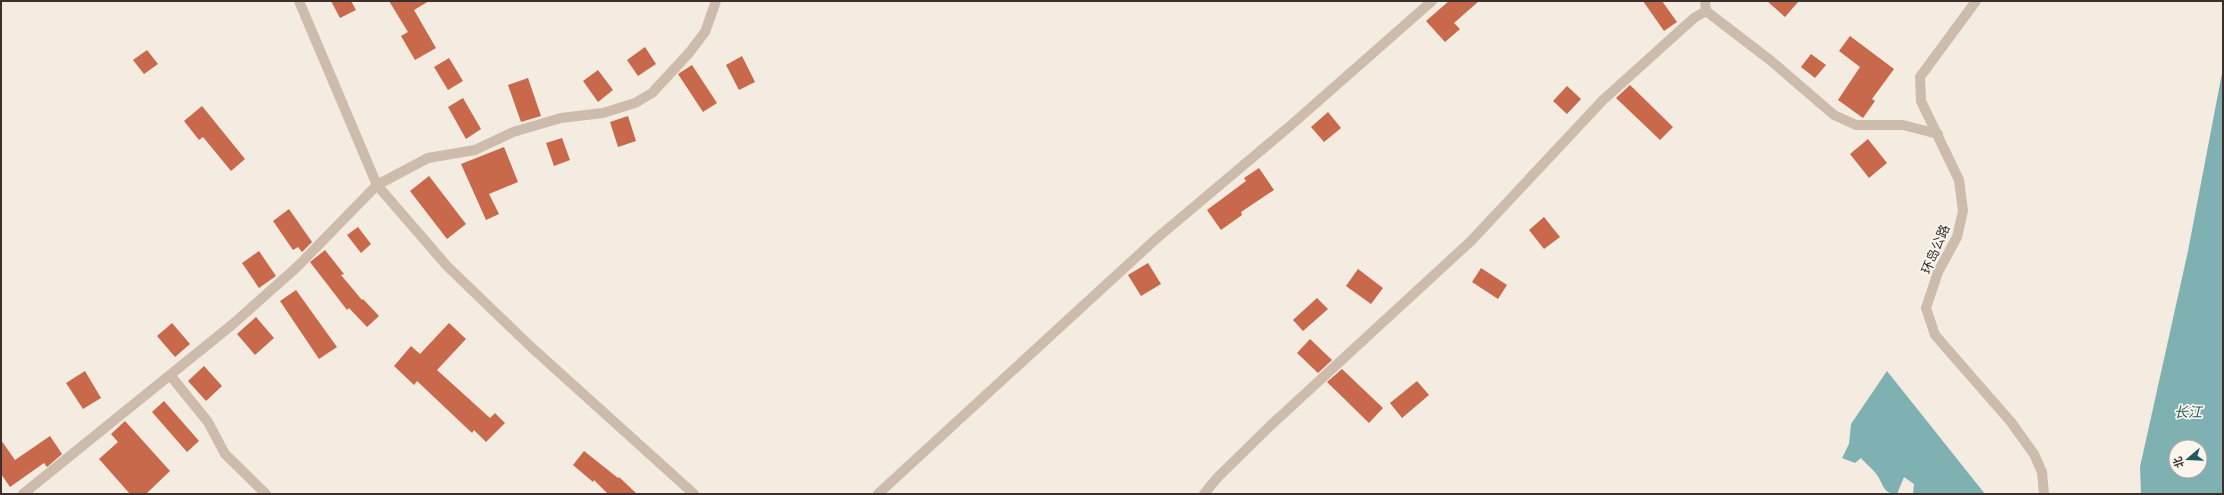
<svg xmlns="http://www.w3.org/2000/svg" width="2224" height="495" font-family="Helvetica,'Noto Sans SC',sans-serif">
<rect width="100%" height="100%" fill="#f4ebe1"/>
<path fill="#7fb0b2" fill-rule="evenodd" d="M2223 68V494H2141L2140 467 2188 251ZM2176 447H2200V471H2176Z
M1887 371 1985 494H1913L1914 484 1904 477 1897 494C1883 494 1884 485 1877 475 1873 469 1866 464 1861 458L1855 463 1842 458 1849 444 1851 424Z"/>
<path fill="#c8694b" d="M331 1H351L356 10 340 18Z
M389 1H429L414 10 436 48 415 60 401 36 408 32Z
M1449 1H1479L1454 23 1460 29 1445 42 1426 21Z
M1643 1H1662L1677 22 1664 31Z
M1767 1H1799L1785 17Z
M1850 36 1894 69 1872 99 1875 101 1863 118 1838 100 1860 67 1839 51Z
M645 47 656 64 638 76 627 60Z
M147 50 158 64 144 74 133 60Z
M1811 54 1826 65 1815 78 1801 67Z
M742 56 755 82 739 90 726 65Z
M449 58 463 81 448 90 434 67Z
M692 65 717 103 703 112 678 74Z
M598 70 613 90 598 102 583 81Z
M528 78 541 116 521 122 508 85Z
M1630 85 1673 127 1660 140 1616 98Z
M1567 86 1581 99 1567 114 1553 101Z
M463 98 481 129 466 139 448 107Z
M202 106 245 159 231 171 203 137 199 140 184 121Z
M1328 112 1341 128 1324 142 1311 127Z
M628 116 636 141 618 147 610 122Z
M562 138 570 160 554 166 546 143Z
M1868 139 1887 163 1869 178 1850 154Z
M504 147 518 182 489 194 499 214 486 220 461 164Z
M1259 168 1274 190 1241 212 1242 215 1221 230 1207 210 1246 181 1244 178Z
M429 176 466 224 447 239 410 191Z
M289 209 312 242 302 252 298 247 293 250 273 221Z
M1544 217 1560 237 1544 249 1529 230Z
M358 227 371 244 361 253 347 235Z
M325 250 344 274 341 275 362 300 363 299 379 316 367 327 349 308 347 310 310 262Z
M259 251 276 276 259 288 242 263Z
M1148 263 1161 284 1141 296 1128 275Z
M1481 268 1507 285 1498 299 1472 282Z
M1358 269 1383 288 1371 304 1346 286Z
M296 290 337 347 319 359 280 301Z
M1317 298 1328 309 1303 331 1293 320Z
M256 317 274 338 255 355 237 334Z
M172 323 190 344 175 357 157 336Z
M449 323 466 339 437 370 490 418 495 413 505 423 486 442 474 430 472 433 417 381 414 385 394 366 411 346 420 354Z
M1310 339 1332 360 1318 373 1297 353Z
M204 366 222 386 206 401 188 381Z
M1342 369 1383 408 1369 423 1327 382Z
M85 371 101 398 83 409 66 383Z
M1417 381 1429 395 1402 418 1390 403Z
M164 401 199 441 187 452 152 412Z
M125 421 170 471 146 494H130L99 459 118 442 111 434Z
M50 436 62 454 47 467 44 463 10 487 1 474V440L15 460Z
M584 451 618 478 619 477 637 494H608L594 480 593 482 573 465Z"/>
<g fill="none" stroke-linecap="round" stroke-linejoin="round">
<path stroke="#cdbbac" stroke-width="10" d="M299 1 377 185 447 266 530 346 694 494
M1705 1 1706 11 1770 60 1834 115 1856 125H1903L1938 134
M170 375 208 422 225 454 266 494
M23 494 233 324 297 267 377 185 428 158 475 150 513 132 561 118 603 113 635 103 652 93 689 53 705 32 716 1
M878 494 1157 238 1290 126 1432 1
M1204 494 1217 478 1271 425 1471 241 1603 100 1694 18 1706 11"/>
<path stroke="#cdbbac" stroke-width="10" d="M1976 1 1920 77 1921 101 1959 180 1963 211 1957 237 1938 272 1926 308 1935 335 2011 422 2034 454 2042 472 2044 494"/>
</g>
<g text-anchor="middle" stroke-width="3.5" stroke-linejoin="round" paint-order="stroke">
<g font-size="13" fill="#3b302b" stroke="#fbf5ee">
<text transform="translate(1935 249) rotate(-67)" y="5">环岛公路</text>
</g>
<g font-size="14" font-style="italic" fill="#1f5a5e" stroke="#fbf5ee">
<text x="2188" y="417">长江</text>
</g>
</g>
<rect width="2224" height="495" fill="none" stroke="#3b302b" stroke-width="4"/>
<g transform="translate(2188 459) rotate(251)"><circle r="19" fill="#fbf5ee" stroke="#aea6a0"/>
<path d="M0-3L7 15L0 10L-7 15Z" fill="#1f5a5e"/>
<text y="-6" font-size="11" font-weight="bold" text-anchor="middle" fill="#3b302b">北</text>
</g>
</svg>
